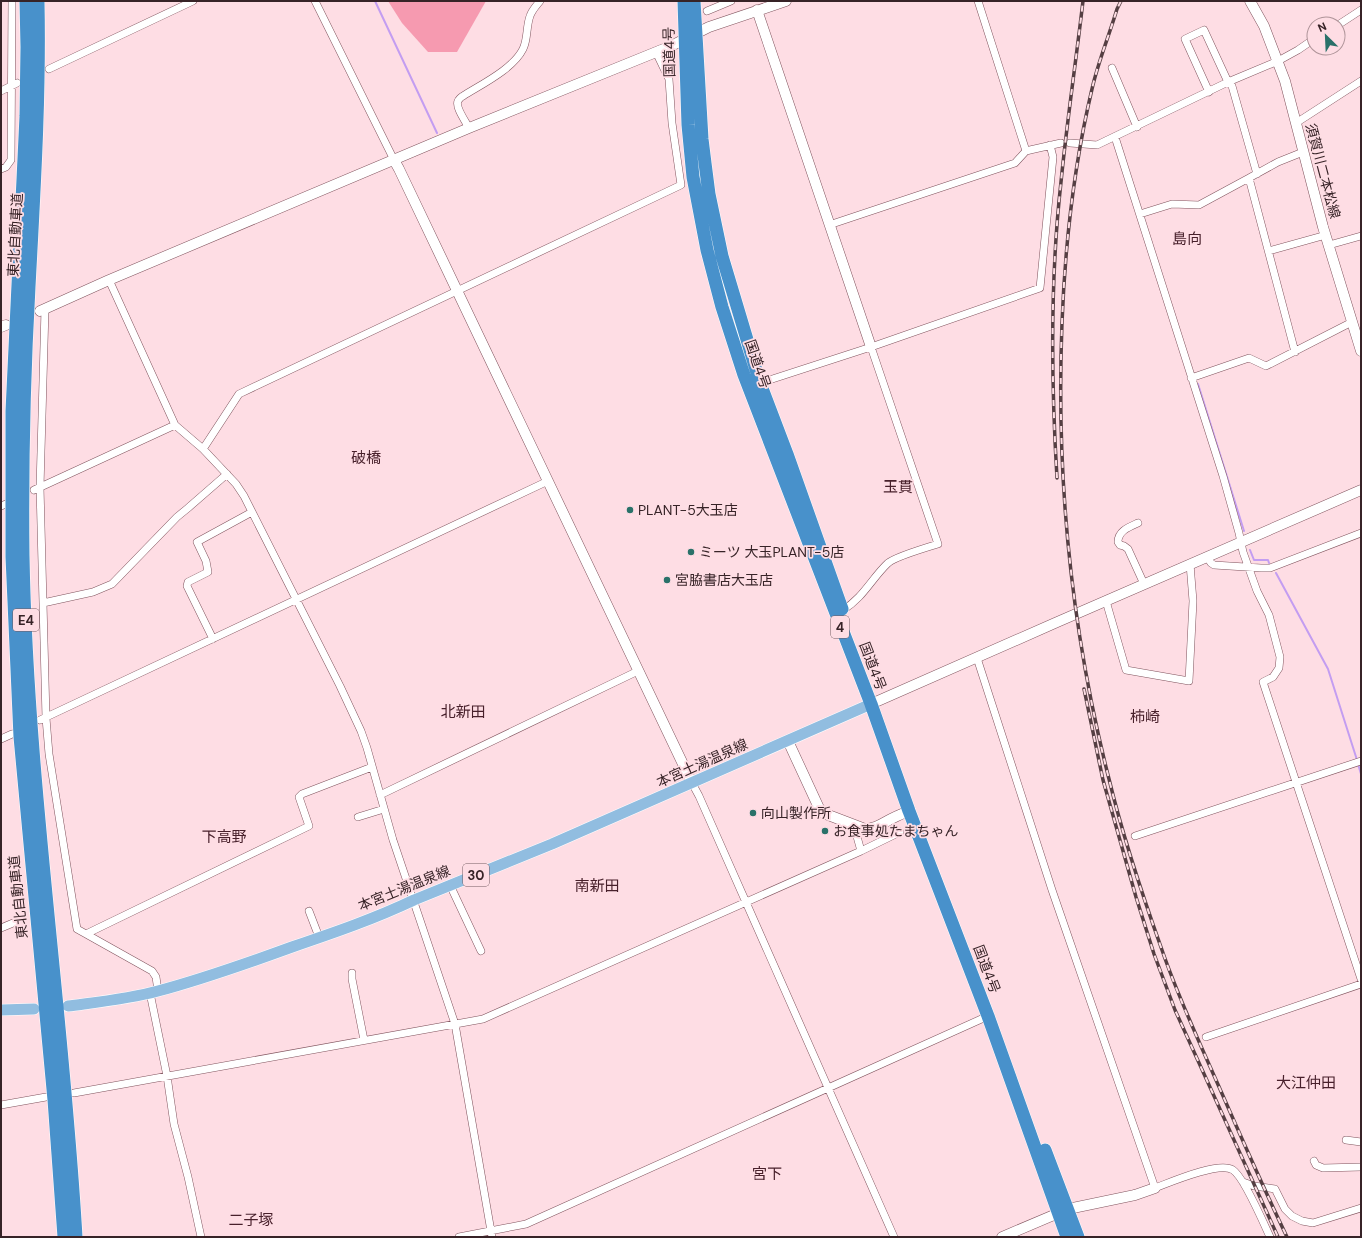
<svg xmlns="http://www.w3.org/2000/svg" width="1362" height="1238" font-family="'DM Sans','Noto Sans JP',sans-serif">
<rect width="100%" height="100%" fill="#fedde4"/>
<path fill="#f69ab0" d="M388 1H486L457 52H428L402 23Z"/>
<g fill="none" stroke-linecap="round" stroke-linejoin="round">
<path stroke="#c39df1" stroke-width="2" d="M375 1 437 133
M1198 384 1244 531
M1250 550 1254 560H1268L1269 563
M1276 573 1328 669 1357 760
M1358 764 1361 774"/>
<defs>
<path id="street" d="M315 1 394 160
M978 1 1026 151
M707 11 731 1
M1338 25 1361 10
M1112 68 1137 127
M49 69 193 1
M1 91 17 83
M1209 92 1185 39 1204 30 1228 82 1232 86 1257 174
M1296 123 1361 81
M469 128C466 122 455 107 458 101 458 100 462 96 463 96 482 84 513 69 523 49 528 39 526 27 530 16 532 10 536 6 540 1
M1115 137 1223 476 1239 533 1243 552 1257 591 1269 615 1280 657 1279 668 1273 677 1263 682 1361 979
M1070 143 1097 145 1228 82 1278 61 1298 50 1314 39
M1 169 6 167 11 160 12 1
M1140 214 1172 204 1199 205 1249 178
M829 225 1015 163 1026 151 1030 150 1061 143
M1329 245 1361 236
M1269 251 1326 235
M109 280 175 425 203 449 236 484 244 496 340 686 361 731 367 748 393 840 455 1024 492 1237
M1295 352 1249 178 1278 162 1303 152
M1191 378 1249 358 1266 366 1352 322
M760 383 871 347 1040 288 1053 157 1050 145
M203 449 239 394 681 185 672 123 669 79 656 52
M227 474 188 508 177 517 112 584 93 592 43 603 46 718 49 754 77 929 86 934 309 826 299 797 302 794 372 767
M34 490 175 425
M1 506 6 504
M1138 523C1129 527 1118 531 1118 542L1120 545 1124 546 1128 549 1144 584
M1207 557 1211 563 1214 565 1261 568H1270L1361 533
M1106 601 1126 670 1189 681 1193 601 1190 564
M43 603 40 487 45 309
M843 610C863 598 872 578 888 563 895 557 928 547 938 544L871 347
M213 639 187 586 188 582 208 572 206 561 197 542 252 512
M977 658 1052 890 1155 1188C1171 1182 1219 1161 1233 1170 1244 1177 1264 1224 1270 1237
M40 720 548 481
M1 739 12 734
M692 783 699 796 894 1237
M380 795 638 671
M358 817 384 809
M855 826 856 833 861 851
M1135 836 1361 761
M450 885 481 951
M309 911 319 937
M1 928 13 923
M86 934 152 971 156 977 158 991
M352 973V979L364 1040
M150 993 167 1076 174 1124 188 1177 201 1237
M1206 1037 1361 984
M74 1093 483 1019 861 851 900 832
M1 1105 46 1097
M1346 1140 1361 1142
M1314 1161 1316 1165 1323 1168 1361 1167
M1243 1182 1254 1186 1275 1189 1285 1209 1292 1216 1302 1221 1313 1223 1361 1208
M459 1237 526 1224 988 1016"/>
<path id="secondary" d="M1250 1 1264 26 1285 81 1323 227 1361 351
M757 10 871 347
M394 160 399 169 692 783
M40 311 109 280 469 128 671 46 709 27 786 1
M1 327 6 325
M871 704 1055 623 1361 490
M788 741 819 808 823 813 865 829C877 828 881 824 891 819 897 816 903 813 909 811
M1002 1237 1068 1209 1135 1195 1155 1188"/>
<path id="primary" d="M68 1006C98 1002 129 999 158 991 203 979 248 963 292 947 333 933 374 919 414 900L552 844 871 704
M1 1010 34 1009"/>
<path id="highway" d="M26 1 27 47 26 116 12 411V557L20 737 54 1100 64 1237
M38 1C40 97 34 192 29 287 24 376 22 465 23 555 27 783 63 1009 76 1237
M684 1 688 125 693 177 707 250 722 307 744 375 871 704 909 811 988 1016 1067 1237
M694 1 702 139 705 163 709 194 722 256 760 383 787 454 842 609
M1045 1150 1078 1237"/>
</defs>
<use href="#street" stroke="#80545e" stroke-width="8"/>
<use href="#secondary" stroke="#80545e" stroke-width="11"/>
<use href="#primary" stroke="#fff" stroke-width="12"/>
<use href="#highway" stroke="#fff" stroke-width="14"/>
<use href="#street" stroke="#fff" stroke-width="7"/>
<use href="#secondary" stroke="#fff" stroke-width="10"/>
<use href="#primary" stroke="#91bde0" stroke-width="11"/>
<use href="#highway" stroke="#4891cb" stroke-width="13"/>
<defs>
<path id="rail" d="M1121 1 1117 9C1109 36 1098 62 1092 89 1074 165 1065 244 1062 323 1056 476 1071 630 1109 779 1123 837 1142 894 1162 950 1177 994 1197 1037 1216 1080 1239 1132 1262 1185 1287 1237
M1057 478C1051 380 1050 280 1061 182 1067 121 1076 61 1083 1
M1084 689 1103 780 1136 897 1154 954 1175 1010 1278 1237"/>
</defs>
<use href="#rail" stroke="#553f43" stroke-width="3.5"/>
<use href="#rail" stroke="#fedde4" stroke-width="2" stroke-dasharray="6" stroke-linecap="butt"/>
</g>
<g fill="#2a7169" stroke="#fedde4" stroke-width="1.5">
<circle cx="630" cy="510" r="4"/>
<circle cx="691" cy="552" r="4"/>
<circle cx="667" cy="580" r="4"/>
<circle cx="753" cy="813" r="4"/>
<circle cx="825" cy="831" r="4"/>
</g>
<g text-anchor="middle" stroke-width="3.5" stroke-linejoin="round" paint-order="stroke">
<g fill="#fedde4" stroke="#735b60" stroke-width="1">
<rect x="13" y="609" width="26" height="22" rx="3"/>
<rect x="831" y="616" width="18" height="22" rx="3"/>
<rect x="463" y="864" width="26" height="22" rx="3"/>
</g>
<g font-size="13" font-weight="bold" fill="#372327">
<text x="26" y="625">E4</text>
<text x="840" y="632">4</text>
<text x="476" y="880">30</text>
</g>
<g font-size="14" fill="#372327" stroke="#fedde4">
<text transform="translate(669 52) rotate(-91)" y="5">国道4号</text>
<text transform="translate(1323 171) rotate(75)" y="5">須賀川二本松線</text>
<text transform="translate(15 235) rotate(-87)" y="5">東北自動車道</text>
<text transform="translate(758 364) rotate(71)" y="5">国道4号</text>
<text transform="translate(873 666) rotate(69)" y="5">国道4号</text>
<text transform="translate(702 763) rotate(-24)" y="5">本宮土湯温泉線</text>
<text transform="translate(404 888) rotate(-22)" y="5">本宮土湯温泉線</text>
<text transform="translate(18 897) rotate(-96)" y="5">東北自動車道</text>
<text transform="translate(987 969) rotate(69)" y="5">国道4号</text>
</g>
<g font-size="14" fill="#372327" stroke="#fedde4" text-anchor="start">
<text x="638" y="515">PLANT-5大玉店</text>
<text x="699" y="557">ミーツ 大玉PLANT-5店</text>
<text x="675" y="585">宮脇書店大玉店</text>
<text x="761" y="818">向山製作所</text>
<text x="833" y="836">お食事処たまちゃん</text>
</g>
<g font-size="15" fill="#48202b" stroke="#fedde4">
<text x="1187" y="244">島向</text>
<text x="366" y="463">破橋</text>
<text x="898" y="492">玉貫</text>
<text x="463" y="717">北新田</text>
<text x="1145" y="722">柿崎</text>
<text x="224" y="842">下高野</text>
<text x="597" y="891">南新田</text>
<text x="1306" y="1088">大江仲田</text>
<text x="767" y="1179">宮下</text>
<text x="251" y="1225">二子塚</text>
</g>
</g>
<rect width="1362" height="1238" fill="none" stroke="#372327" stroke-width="4"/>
<g transform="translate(1326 36) rotate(336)"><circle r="19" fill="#fedde4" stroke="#ae9398"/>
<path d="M0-3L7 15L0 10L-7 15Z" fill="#2a7169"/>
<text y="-6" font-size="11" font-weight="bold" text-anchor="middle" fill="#372327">N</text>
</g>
</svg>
